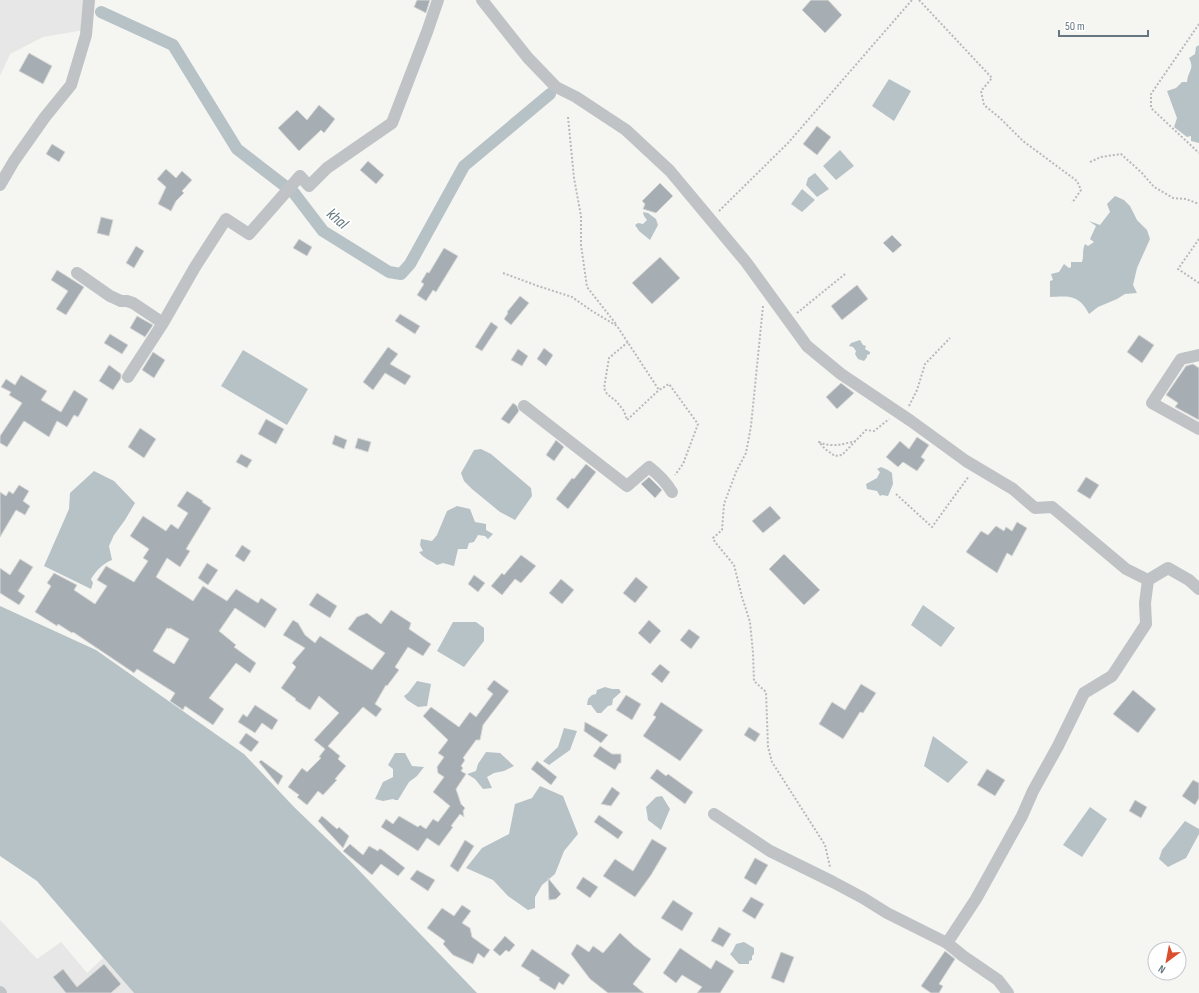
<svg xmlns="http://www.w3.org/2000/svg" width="1199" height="993" font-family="'Sofia Sans Condensed',sans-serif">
<rect width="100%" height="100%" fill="#f5f5f2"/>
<path fill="#e6e7e6" d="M0 0H86L84 30 43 37 10 54 0 76Z
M0 920 37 959 61 942 87 973 103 958 134 993H0Z"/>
<path fill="#b6c2c6" d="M1199 45V143L1191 141V136L1187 137 1174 127 1177 118 1167 91 1176 88 1182 82H1187C1188 70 1195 70 1189 58L1195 54 1196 47Z
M889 79 911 91 894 121 872 106Z
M840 150 854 166 836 180 823 166Z
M815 173 829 189 817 197 806 185 808 178Z
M802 189 815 200 802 212 791 204Z
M1115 196 1124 200 1130 206 1137 220 1147 230 1150 239 1137 268 1133 285 1137 293 1125 294 1117 299 1098 307 1089 314C1079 295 1070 296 1050 297V281L1053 280 1051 274 1059 272 1064 264 1069 268 1071 267V262H1082C1084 256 1082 249 1085 244L1088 246 1094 242 1090 239 1096 226 1089 221 1100 225 1110 212 1107 204Z
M643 212 648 213 656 219 658 225 650 240 639 231 635 225 638 223 643 224 647 220 644 216Z
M860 340 863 345 866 346 865 349 870 352V354L867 355V357L864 361 858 359 855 354 856 351 853 347 849 346 851 343Z
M243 350 308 389 287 425 221 386Z
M481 449 491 454 531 488 532 496 515 520 500 512 472 489 464 481 461 473 474 450Z
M881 467 888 470 892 473 893 484 888 496 882 495 880 496 877 491 867 489 866 484 877 478 880 472 877 469Z
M94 471 114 481 135 503 125 520 114 535 109 546 112 560C102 564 97 570 91 579L93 583 91 589 44 566 69 509 70 493Z
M457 506 470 509 475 522 486 524V530L493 534 488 539 485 536 478 535 474 542 469 543 467 549H458L454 566 443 563 437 565C430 560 424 559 419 552L423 551 420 545 421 539 432 541 437 535 447 511Z
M923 605 955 628 941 647 911 625Z
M0 606 96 650 244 754 294 807 349 860 477 993H134L37 881 0 856Z
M453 622H476L484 628V641L464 667 437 651Z
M417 681 431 684 427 706 418 707 407 700 404 696 408 693Z
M605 687 612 689H619L621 692 613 699 612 705 608 706 601 713H597L591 705H587L588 699 592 695 596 694 597 690Z
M564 728 577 731 570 750 549 765 543 761 558 747Z
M933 736 968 762 948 783 924 766Z
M486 752 500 753 514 766 504 771 494 773 487 777 492 788 483 789 475 779 467 774 476 771 478 764Z
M395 753H405L412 766 424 767 417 776 409 782 398 800H395L393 799 383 801 375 799 383 782 393 777V769L388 765Z
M540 786 563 796 578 834 564 851 555 874 542 885 535 897V908L528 910 508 896 493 880 466 868 482 848 509 834 515 804 532 798Z
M662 796 670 809 661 830 648 820 646 807 656 797Z
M1090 807 1107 819 1082 857 1063 845Z
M1185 821 1199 829V834L1186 858 1168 867 1159 859 1162 850Z
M744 942 754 948V954L752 956V960L749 961V964H739L730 954 732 952 736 944Z"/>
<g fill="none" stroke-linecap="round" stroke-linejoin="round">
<path stroke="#b6c2c6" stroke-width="12" d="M101 12 173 45 237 149 294 193 323 231 389 272 401 274 410 264 464 166 550 94"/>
</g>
<path fill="#a6aeb3" stroke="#d7d7d5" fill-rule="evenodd" d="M417 0H430L426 13 414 7Z
M811 0H828L842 15 825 33 802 10Z
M29 53 52 66 43 84 19 71Z
M319 105 335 119 324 133 321 130 299 151 278 128 297 110 307 120Z
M817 126 831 137 817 155 803 144Z
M52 144 65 152 59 162 46 154Z
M368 161 384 175 376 184 360 170Z
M166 169 176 178 182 171 192 180 182 191 184 193 176 201 171 211 158 204 166 187 157 179Z
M660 183 673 196 656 213 643 209 645 204 642 201Z
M101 217 113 220 109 236 97 233Z
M892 235 902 245 893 253 883 243Z
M299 239 312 247 307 256 293 248Z
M136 246 144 251 134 268 126 263Z
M444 248 458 256 436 292 433 290 426 301 417 295 424 284 421 282 427 272 429 273Z
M660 257 680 278 652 304 632 283Z
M57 270 84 287 66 315 56 309 68 291 51 280Z
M857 285 868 299 842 320 831 306Z
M520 296 529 303 511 325 504 319 508 313 507 312Z
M400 314 420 326 415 334 395 321Z
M137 316 153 325 145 337 130 328Z
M491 322 498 327 482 351 475 347Z
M110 334 128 345 122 354 104 343Z
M1139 335 1154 345 1142 363 1127 352Z
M388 347 398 354 390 364 411 376 405 385 385 373 373 390 363 382Z
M544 348 553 355 546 366 537 359Z
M518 349 528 356 522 366 511 360Z
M153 352 165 360 154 378 142 370Z
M1193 364 1199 368V420L1175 407 1178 403 1166 395 1186 366Z
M109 365 121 374V378L113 390 99 381Z
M21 375 47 391 41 400 61 412 74 390 88 399 78 417 74 415 67 427 57 421 49 437 24 421 7 447 0 443V436L22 403 9 395 11 392 1 387 6 379 15 385Z
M841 383 854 393 837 409 826 397Z
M513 403 517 406 519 411 509 424 501 419Z
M266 419 284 429 276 444 258 434Z
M140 428 156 439 144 458 128 447Z
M335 435 347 440 344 449 332 444Z
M917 437 929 445 921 457 925 460 917 471 903 462 898 467 886 457 900 441 909 449Z
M358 438 371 442 368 452 355 448Z
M556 440 564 447 554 461 546 455Z
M241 454 252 460 247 468 236 462Z
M586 464 596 472 568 509 556 499 572 478 574 479Z
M649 477 662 490 655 498 641 484Z
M1086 477 1099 485 1090 499 1077 491Z
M19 485 29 491 23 501 30 506 25 515 16 510 0 537V492L6 496 9 491 13 494Z
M187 491 203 501 202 502 211 508 186 549 190 551 180 567 167 558 156 577 193 601 203 586 227 601 236 589 258 603 261 598 277 609 265 628 235 608 219 631 236 645 234 647 256 663 250 673 236 663 209 698 224 709 213 725 185 706 183 710 170 701 175 693 137 669 134 673 73 632 72 633 58 624 57 626 35 612 51 586 47 583 54 573 77 585 74 590 95 604 107 586 97 580 106 566 134 582 148 561 143 558 149 549 130 536 143 516 166 531 171 524 178 529 188 513 177 506ZM167 628 169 629 170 628 189 639 174 664 153 651Z
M770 506 781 518 763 533 752 521Z
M1017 522 1027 528 1012 556 1007 553 997 573 966 552 981 531 988 535 996 526 1004 531 1006 527 1012 531Z
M242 545 251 551 244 562 235 556Z
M784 554 820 590 804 605 769 569Z
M521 555 536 566 521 583 515 579 502 595 491 586 502 573 504 575Z
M20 559 33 567 18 591 25 596 19 605 0 593V568L10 575Z
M207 563 218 570 208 585 198 578Z
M474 575 485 583 478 592 468 584Z
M636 577 648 587 635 603 623 593Z
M561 579 574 590 562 604 549 593Z
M317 593 337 606 330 618 309 605Z
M391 610 411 623 409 629 431 644 423 656 408 647 395 667 399 670 387 686 386 685 375 704 382 709 376 717 363 707 328 746 340 756 338 759 346 766 335 779 337 780 323 795 318 791 307 805 297 797 299 795 288 787 302 768 307 772 321 758 319 757 325 749 314 740 339 713 319 696 310 710 295 700 296 699 281 688 296 667 292 663 305 648 283 635 293 620 298 623 305 635 315 643 320 636 372 670 385 653 348 629 357 617 367 613 381 624Z
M649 620 661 631 650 644 638 633Z
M689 629 700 637 691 649 680 640Z
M660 664 670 672 662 683 651 674Z
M494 680 509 691 483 725 480 740H476L463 758 465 760 461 766 463 768 461 771 466 774 456 789 461 804 465 808 463 811 464 817 460 814 451 826 453 827 439 846 427 838 418 851 381 827 386 819 393 824 399 816 418 827 420 825 426 829 433 819 438 822 450 806 433 792 444 777 438 773 437 767 444 757 438 753 448 740 423 716 431 707 459 727 470 712 476 717 493 694 487 689Z
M861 684 876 693 863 713 860 712 843 739 819 724 832 702 845 710Z
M1133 690 1156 709 1138 733 1113 714Z
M626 695 641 704 632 720 616 710Z
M661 702 703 730 680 761 643 736 656 717 653 715Z
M255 705 278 720 272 730 262 723 255 733 238 722 243 714 247 717Z
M585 722 608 735 601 743 584 731Z
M749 727 760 734 755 742 744 735Z
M246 733 259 742 251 752 239 743Z
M600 746 612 754H621V763H619L615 770 593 756Z
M261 760 283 776 278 785 259 762Z
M537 761 557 777 551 785 531 769Z
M657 769 666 776 668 774 693 792 685 804 650 778Z
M987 769 1005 780 995 796 977 785Z
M1193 780 1199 783V798L1195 805 1182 796Z
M612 787 620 793 611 806 601 804Z
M1135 800 1147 807 1141 818 1129 811Z
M599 815 623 832 618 839 594 822Z
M322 816 337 829 339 827 349 836 343 848 318 821Z
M652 839 667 848 651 875 635 897 603 876 615 859 633 871Z
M465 840 474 846 458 872 450 866Z
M350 844 363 855 369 846 378 851 379 849H381L405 868 398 876 381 864 372 875 343 851Z
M755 858 768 865 756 885 744 878Z
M417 870 435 880 428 891 410 879Z
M583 877 598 887 590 898 576 888Z
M548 878 561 894 556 899 549 900Z
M751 897 764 904 755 919 742 911Z
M673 900 693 913 682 931 661 918Z
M462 905 471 911 462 923 470 928 472 937 490 950 484 958 478 953 473 964 453 955 443 944 445 941 427 928 442 908 454 916Z
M719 927 731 934 723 947 711 941Z
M620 933 634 946 651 959 633 984 644 993H608L590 979 571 954 577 944 589 952 593 946 603 953Z
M505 936 515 945 509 952 506 950 500 956 493 950Z
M680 948 711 969 716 960 734 971 720 993H697L702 987 682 975 676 983 663 973Z
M532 949 570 975 563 985 559 982 555 990 539 980 540 978 521 966Z
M945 951 955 959 939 984 943 986 939 993H931L921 986Z
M781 952 794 957 784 983 771 978Z
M104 964 121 984 111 993H66L53 977 63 969 77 987Z"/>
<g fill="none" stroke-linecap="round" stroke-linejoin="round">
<path stroke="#b7babc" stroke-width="2" stroke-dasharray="2 2" stroke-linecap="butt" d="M919 0 992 78 981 91 984 105 1000 118 1023 141 1077 181 1081 190 1072 203
M1199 24 1151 94V108L1199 153
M568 117 574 178 581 216V245L587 287 616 324
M1090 162 1101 157 1121 154 1142 173 1154 187 1173 198 1186 199 1199 204
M719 211 788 143 912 0
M1199 239 1178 269 1199 283
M503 273 538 286 572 297 592 311 617 326 659 390 669 384 698 424 683 464 675 475
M763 306 751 426 746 453 736 472 724 504 722 530 713 538 715 542 734 565 742 597 750 622 753 653 754 681 766 692 768 747 772 762 825 845 830 867
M797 313 845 274
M628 342 609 358 604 388 607 394 616 401 624 411 627 420 659 390
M909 406 917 390 925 364 950 338
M856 441C843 444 832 448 819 442L825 449 835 456 842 455 866 430 874 431 889 419
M896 494 932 527 969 476"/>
<path stroke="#bfc3c6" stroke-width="12" d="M482 0 528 58 556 87 576 97 626 130 670 171 746 262 807 346 841 374 911 421 966 461 1013 489 1035 508 1052 507 1126 569 1148 580 1168 568 1189 580 1199 589
M0 185 14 161 45 117 71 85 86 35 89 0
M77 273 110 296 121 301H127L133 303 163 323
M1199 355 1181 359 1152 403 1199 429
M128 377 163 323 195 267 226 219 249 234 300 176 309 186 327 168 392 123 427 32 438 0
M524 406 627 486 649 467C658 474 666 482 672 492
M714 814 770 851 833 882 863 898 887 913 947 943 963 956 998 980 1008 993
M947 943 976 899 1022 816 1033 791 1058 746 1084 693 1112 676 1146 624 1145 603 1148 580
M0 992 1 993"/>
</g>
<g text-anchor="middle" stroke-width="4" stroke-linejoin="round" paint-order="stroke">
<g font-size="16" font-style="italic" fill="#62787f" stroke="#fff">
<text transform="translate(338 218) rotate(41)" y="6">khal</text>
</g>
</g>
<g transform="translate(1167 961) rotate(212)"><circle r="19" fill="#ffffff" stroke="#c2c9cd"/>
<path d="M0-3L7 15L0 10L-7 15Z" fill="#da4d2e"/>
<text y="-6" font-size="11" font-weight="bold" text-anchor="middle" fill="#667782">N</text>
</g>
<path d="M1059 30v6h89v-6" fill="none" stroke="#667782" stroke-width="2"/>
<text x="1065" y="30" font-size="12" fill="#667782" stroke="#ffffff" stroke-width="3" paint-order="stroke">50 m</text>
</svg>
